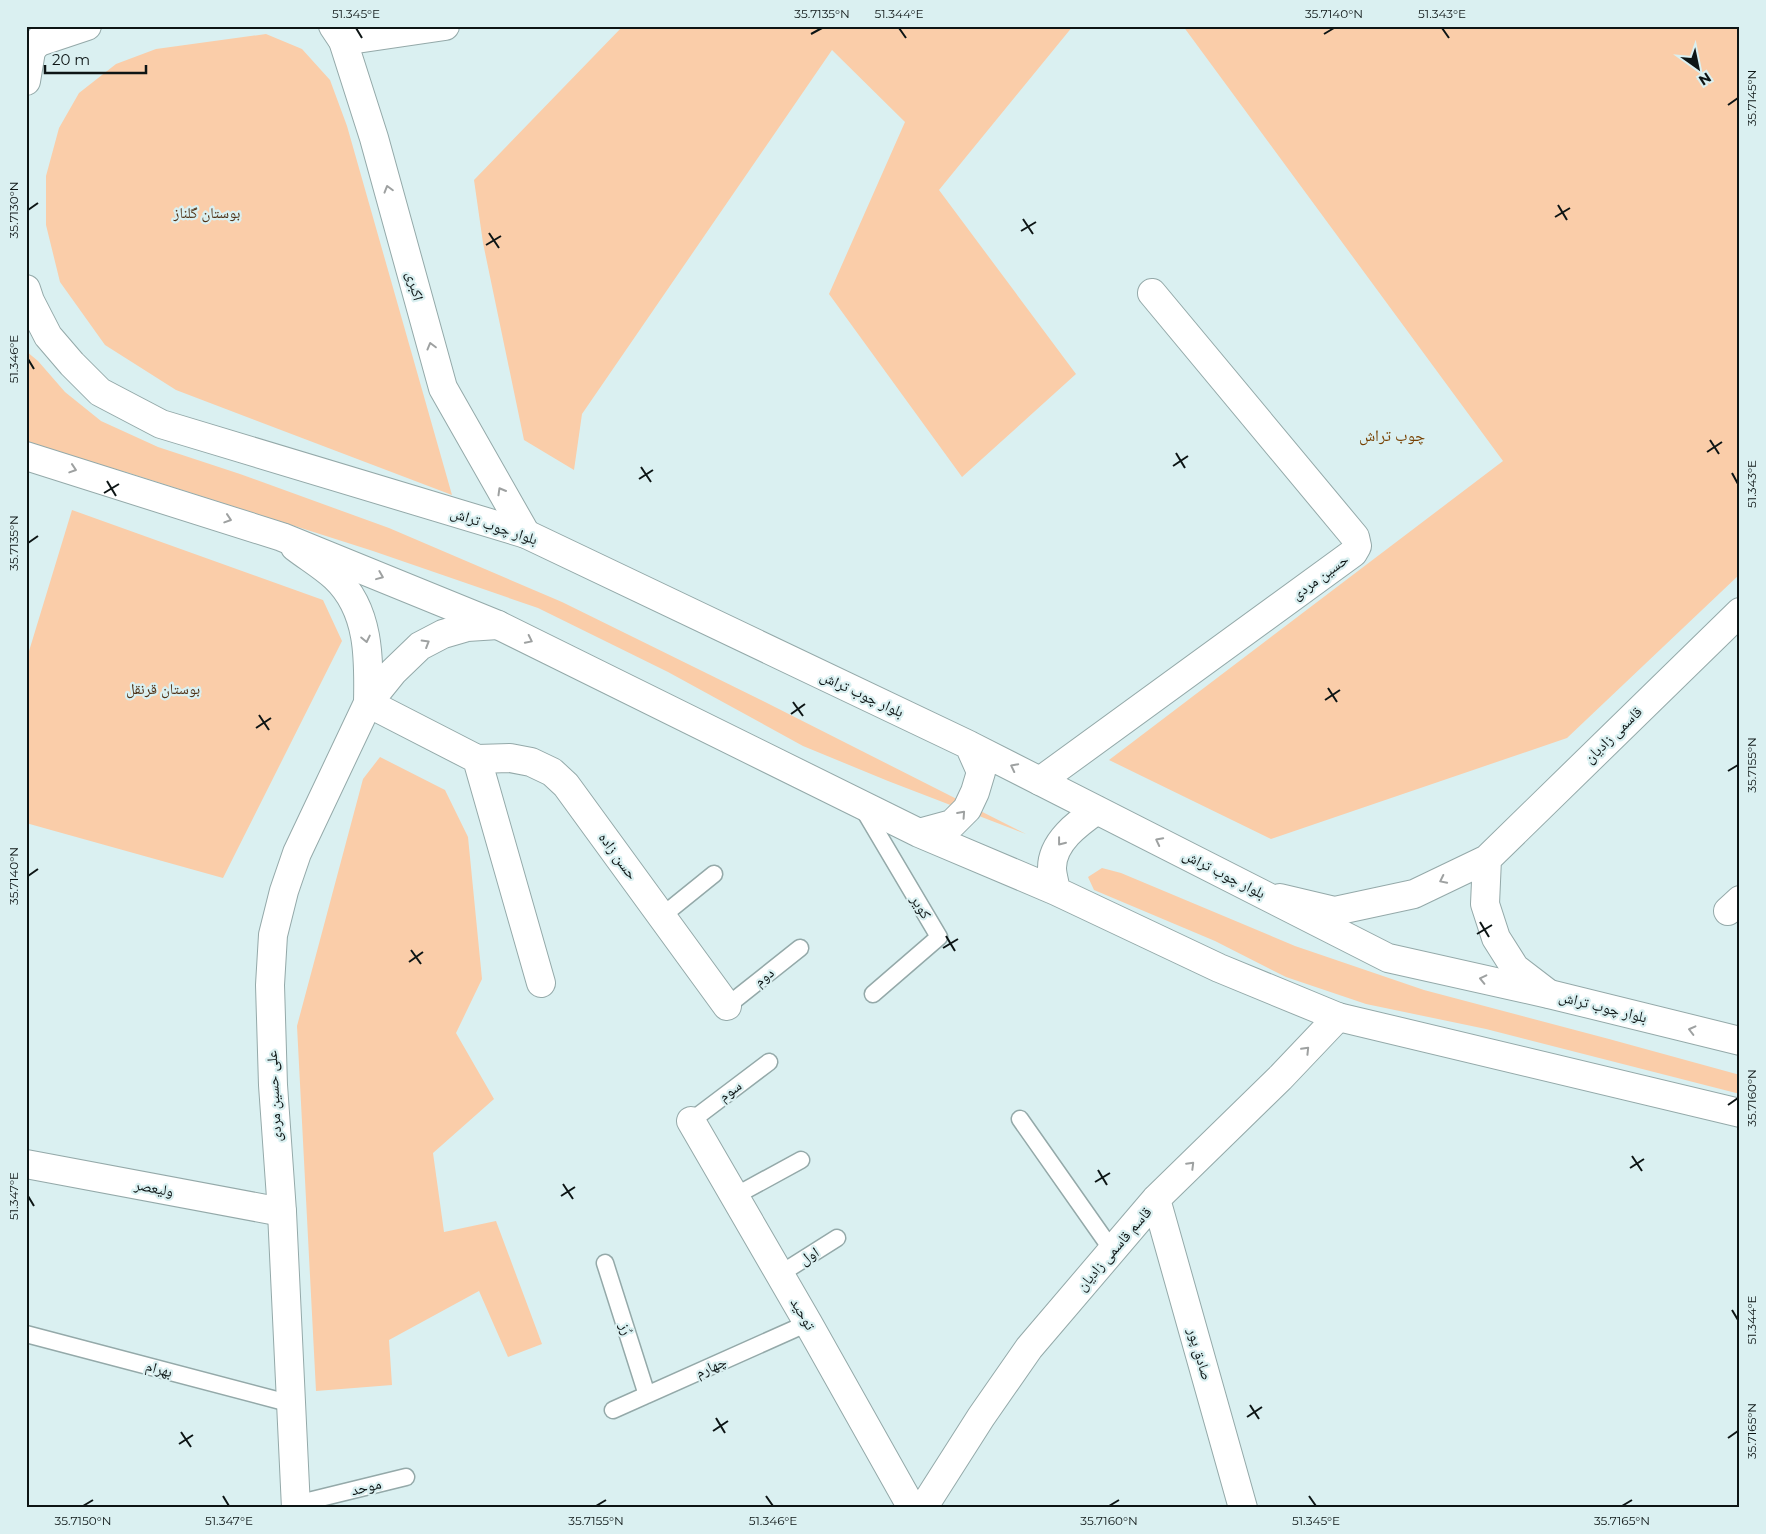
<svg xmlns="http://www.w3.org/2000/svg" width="1766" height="1534" font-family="Montserrat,'Noto Naskh Arabic',sans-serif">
<rect width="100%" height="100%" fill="#daf0f1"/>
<path fill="#facda9" d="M623 26H1073L939 190 1076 374 962 477 829 294 905 122 832 50 582 414 574 470 524 440 483 243 474 180Z
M1183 26H1740V574L1567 738 1271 839 1109 760 1503 461Z
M266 34 302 49 330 80 347 126 452 495 176 390 105 345 60 282 46 225V176L59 128 79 93 116 64 156 49Z
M26 351 38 361 65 392 101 421 158 447 240 474 389 528 562 602 765 702 1026 834 888 781 803 746 668 672 538 608 373 551 129 473 26 445Z
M72 510 323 600 342 641 223 878 26 823V661Z
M380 757 445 790 468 837 482 979 456 1033 494 1099 433 1153 444 1232 496 1221 542 1344 508 1357 479 1291 389 1340 392 1385 316 1391 297 1026 363 779Z
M1102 868 1121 873 1295 946 1424 990 1609 1039 1740 1075V1094L1486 1029 1366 1004 1286 977 1215 941 1094 890 1088 877Z"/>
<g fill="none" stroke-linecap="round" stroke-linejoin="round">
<defs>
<path id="service" d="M862 807 939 937 873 994
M662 916 714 874
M727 1006 800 948
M1020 1119 1112 1250
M691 1121 769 1062
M735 1196 801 1160
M605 1263 647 1395
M780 1274 837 1238
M26 1334 292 1404
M613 1410 808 1323
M296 1504 406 1477"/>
<path id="minor" d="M336 26 343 41 445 26
M368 703 477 759 510 758 531 762 552 772 566 785 727 1006
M477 759 541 983
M1040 781 1353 553 1357 546 1355 537 1152 293
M1487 859 1485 904 1496 938 1515 968 1549 994
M1280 898 1335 911 1414 894 1487 859 1740 612
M1728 911 1740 900
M691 1121 808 1323 912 1508
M26 1164 282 1212"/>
<path id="tertiary" d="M333 26 343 41 374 138 443 388 526 534
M39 42 87 26
M295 547C308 557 323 566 335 577 370 610 369 659 368 703
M1156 1199 1243 1508
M296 1508 282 1212 273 1085 270 985 273 935 284 891 297 853 368 703 393 672 420 646 443 634 467 627 498 625
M923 1508 981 1417 1029 1348 1156 1199 1280 1078 1338 1017"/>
<path id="secondary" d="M26 81 31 51
M26 289 30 301 48 336 72 364 100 392 161 424 526 534 969 745 1388 958 1549 994 1740 1041
M26 456 282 537 498 625 919 833 1056 891 1219 968 1338 1017 1740 1113
M919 833 952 824 967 809 975 792 981 772 969 745
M1056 891C1055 884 1052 875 1052 868 1052 842 1078 823 1097 810"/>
<path id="trunk" d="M26 56 52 26"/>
</defs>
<use href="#service" stroke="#94a9a9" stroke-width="19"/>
<use href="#minor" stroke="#94a9a9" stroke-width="30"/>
<use href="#tertiary" stroke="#94a9a9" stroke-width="30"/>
<use href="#secondary" stroke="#94a9a9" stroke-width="30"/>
<use href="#trunk" stroke="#94a9a9" stroke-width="30"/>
<use href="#service" stroke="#fff" stroke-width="16"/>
<use href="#minor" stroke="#fff" stroke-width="28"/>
<use href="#tertiary" stroke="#fff" stroke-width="28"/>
<use href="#secondary" stroke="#fff" stroke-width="28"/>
<use href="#trunk" stroke="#fff" stroke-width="28"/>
</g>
<defs><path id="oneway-chevron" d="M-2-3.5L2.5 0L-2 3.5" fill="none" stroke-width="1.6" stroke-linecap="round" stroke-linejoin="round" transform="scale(1.25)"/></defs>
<g stroke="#9ea1a1">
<use href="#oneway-chevron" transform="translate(388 189) rotate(-106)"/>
<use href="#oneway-chevron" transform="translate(431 346) rotate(-105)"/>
<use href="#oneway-chevron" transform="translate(73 469) rotate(18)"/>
<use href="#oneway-chevron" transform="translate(501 491) rotate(-120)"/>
<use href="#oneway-chevron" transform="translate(228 519) rotate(18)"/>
<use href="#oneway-chevron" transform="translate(380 576) rotate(22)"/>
<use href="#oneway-chevron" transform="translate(366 639) rotate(78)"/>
<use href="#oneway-chevron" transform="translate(529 640) rotate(26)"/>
<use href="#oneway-chevron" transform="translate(426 643) rotate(-31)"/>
<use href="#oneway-chevron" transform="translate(1014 767) rotate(-153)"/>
<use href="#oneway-chevron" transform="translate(962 814) rotate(-48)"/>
<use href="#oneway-chevron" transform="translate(1159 841) rotate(-153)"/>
<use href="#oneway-chevron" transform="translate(1061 842) rotate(128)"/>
<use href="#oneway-chevron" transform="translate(1443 880) rotate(154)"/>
<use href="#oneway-chevron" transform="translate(1483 979) rotate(-167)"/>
<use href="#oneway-chevron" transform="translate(1692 1030) rotate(-166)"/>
<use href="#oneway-chevron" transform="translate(1306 1050) rotate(-46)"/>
<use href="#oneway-chevron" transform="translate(1191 1165) rotate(-45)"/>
</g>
<path fill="none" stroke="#0d1515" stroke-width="2" d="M356 28 362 38M899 28 906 38M1442 28 1449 38M811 34 822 28M1324 34 1334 28M1728 105 1738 98M1558 205 1567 220M28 210 38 203M1555 217 1570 208M1023 219 1033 234M1021 231 1036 222M489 233 499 248M486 245 501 236M28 359 34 369M1710 440 1719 454M1707 452 1722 442M1176 453 1185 468M1173 466 1188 456M641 467 651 482M1732 473 1738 484M639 479 653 470M107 481 116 496M104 493 119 484M28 543 38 536M1328 688 1337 702M1325 700 1340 690M793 702 803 716M791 714 805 704M259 715 269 730M256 728 271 718M1728 771 1738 765M28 876 38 869M1480 922 1489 937M1477 934 1492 925M946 936 955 951M943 948 958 939M411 950 421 964M409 962 423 952M1728 1105 1738 1098M1632 1156 1642 1171M1630 1168 1644 1159M1098 1170 1107 1185M1095 1182 1110 1173M563 1184 573 1199M28 1196 34 1206M561 1196 575 1187M1732 1310 1738 1320M1250 1405 1259 1419M1247 1417 1262 1407M716 1418 725 1433M713 1431 728 1421M181 1432 191 1447M1728 1438 1738 1431M179 1444 193 1435M223 1496 229 1506M766 1496 773 1506M1309 1496 1316 1506M83 1506 93 1500M596 1506 606 1500M1109 1506 1119 1500M1622 1506 1632 1500"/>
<g text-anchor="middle" stroke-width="4.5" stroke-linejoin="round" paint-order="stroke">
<g font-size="15" fill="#4e3116" stroke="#daf0f1">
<text x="207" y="218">بوستان گلناز</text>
<text x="163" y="694">بوستان قرنقل</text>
</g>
<g font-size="15" fill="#0d1515" stroke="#daf0f1">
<text transform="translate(415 286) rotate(75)" y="5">اکبری</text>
<text transform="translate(494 526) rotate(18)" y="5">بلوار چوب‌ تراش</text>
<text transform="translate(1320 577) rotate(-36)" y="5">حسین مردی</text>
<text transform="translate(862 694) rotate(25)" y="5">بلوار چوب‌ تراش</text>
<text transform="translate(1613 735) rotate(-44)" y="5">قاسمی زادیان</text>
<text transform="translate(618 856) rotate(54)" y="5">حسن زاده</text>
<text transform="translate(1224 874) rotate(27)" y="5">بلوار چوب‌ تراش</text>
<text transform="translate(921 907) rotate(60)" y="5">کویر</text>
<text transform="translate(764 977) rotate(-38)" y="5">دوم</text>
<text transform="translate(1603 1007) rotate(14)" y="5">بلوار چوب‌ تراش</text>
<text transform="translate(730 1091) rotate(-37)" y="5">سوم</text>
<text transform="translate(274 1096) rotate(-93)" y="5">علی حسین مردی</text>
<text transform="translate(154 1188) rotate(11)" y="5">ولیعصر</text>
<text transform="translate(1114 1249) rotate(-49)" y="5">قاسم قاسمی زادیان</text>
<text transform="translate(809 1256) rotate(-33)" y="5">اول</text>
<text transform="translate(803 1314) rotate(60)" y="5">توحید</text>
<text transform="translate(626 1329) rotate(73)" y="5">رُز</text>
<text transform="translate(1200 1354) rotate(74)" y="5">صادق پور</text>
<text transform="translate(711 1367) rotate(-24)" y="5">چهارم</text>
<text transform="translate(159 1369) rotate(15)" y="5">بهرام</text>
<text transform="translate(366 1487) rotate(-14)" y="5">موحد</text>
</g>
<g font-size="16" fill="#774102" stroke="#daf0f1">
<text x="1392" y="441">چوب تراش</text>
</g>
</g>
<rect width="1766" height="1534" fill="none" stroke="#daf0f1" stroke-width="55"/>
<g transform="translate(1698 68) rotate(147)" stroke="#daf0f1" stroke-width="4" paint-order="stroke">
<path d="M0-4L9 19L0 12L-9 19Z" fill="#0d1515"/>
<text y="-8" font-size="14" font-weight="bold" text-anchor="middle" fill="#0d1515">N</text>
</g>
<path d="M45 65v8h101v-8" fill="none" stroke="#0d1515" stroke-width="2.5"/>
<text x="52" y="65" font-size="15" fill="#0d1515" stroke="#daf0f1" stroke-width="4" paint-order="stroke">20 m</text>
<rect x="28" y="28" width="1710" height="1478" fill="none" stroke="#0d1515" stroke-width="2"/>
<g font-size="12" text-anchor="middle" fill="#0d1515">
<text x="356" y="18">51.345°E</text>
<text x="822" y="18">35.7135°N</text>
<text x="899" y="18">51.344°E</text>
<text x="1334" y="18">35.7140°N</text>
<text x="1442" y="18">51.343°E</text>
<text transform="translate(1752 98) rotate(-90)" y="4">35.7145°N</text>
<text transform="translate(14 210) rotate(-90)" y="4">35.7130°N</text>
<text transform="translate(14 359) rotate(-90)" y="4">51.346°E</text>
<text transform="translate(1752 484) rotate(-90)" y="4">51.343°E</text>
<text transform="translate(14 543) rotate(-90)" y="4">35.7135°N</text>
<text transform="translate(1752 765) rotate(-90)" y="4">35.7155°N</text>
<text transform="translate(14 876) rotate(-90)" y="4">35.7140°N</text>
<text transform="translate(1752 1098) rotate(-90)" y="4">35.7160°N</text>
<text transform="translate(14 1196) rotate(-90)" y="4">51.347°E</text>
<text transform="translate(1752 1320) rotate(-90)" y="4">51.344°E</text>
<text transform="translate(1752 1431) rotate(-90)" y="4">35.7165°N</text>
<text x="83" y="1525">35.7150°N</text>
<text x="229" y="1525">51.347°E</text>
<text x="596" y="1525">35.7155°N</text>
<text x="773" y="1525">51.346°E</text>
<text x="1109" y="1525">35.7160°N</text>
<text x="1316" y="1525">51.345°E</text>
<text x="1622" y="1525">35.7165°N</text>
</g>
</svg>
